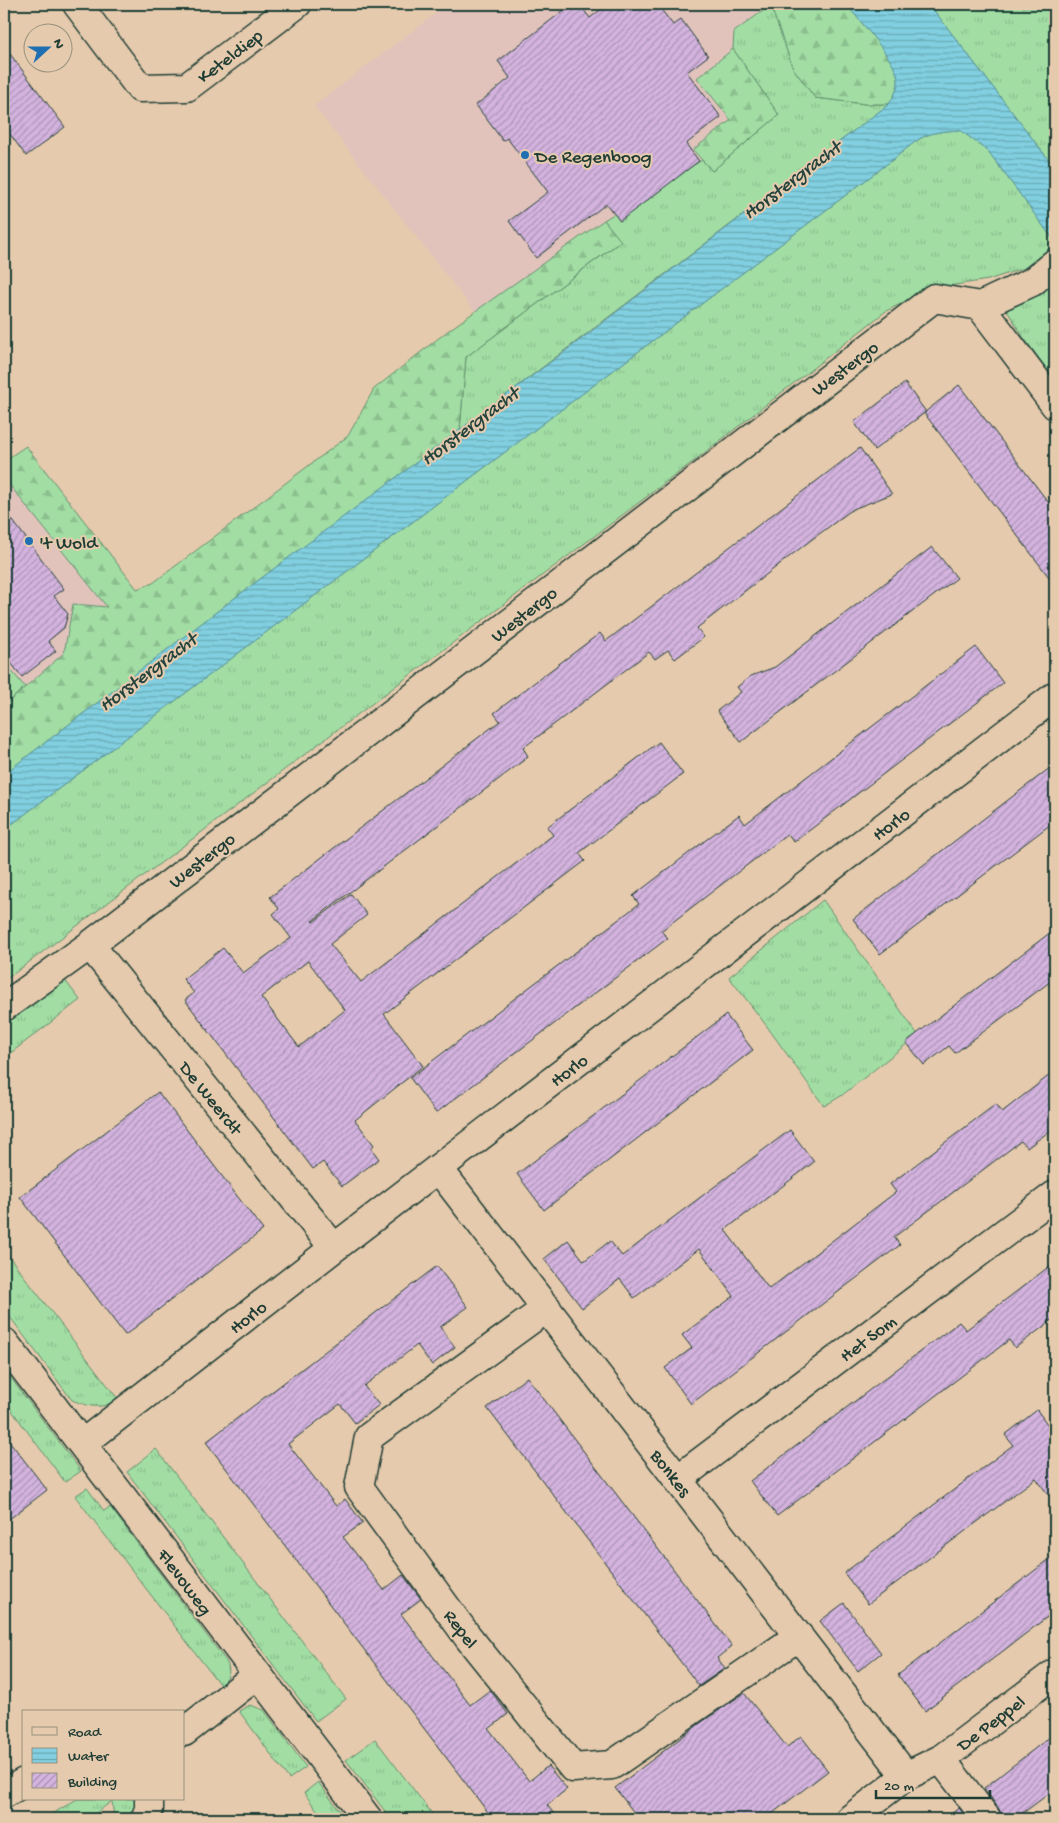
<svg xmlns="http://www.w3.org/2000/svg" width="1059" height="1823" font-family="'Gochi Hand',sans-serif">
<defs>
<pattern id="grass-tufts" width="24" height="20" patternUnits="userSpaceOnUse" patternTransform="scale(1.25)"><rect width="24" height="20" fill="#a2dea4"/><path d="M3 7l-1-3M5 7V3M7 7l1-3M15 17l-1-3M17 17v-4M19 17l1-3" fill="none" stroke="#8bbf8e"/></pattern>
<pattern id="forest-firs" width="22" height="20" patternUnits="userSpaceOnUse" patternTransform="scale(1.25)"><rect width="22" height="20" fill="#a2dea4"/><path d="M5 1l3.5 6h-7zM16 11l3.5 6h-7z" fill="#8bbf8e"/></pattern>
<pattern id="water-rules" width="6" height="5" patternUnits="userSpaceOnUse" patternTransform="scale(1.25)"><rect width="6" height="5" fill="#81cfe0"/><path d="M0 2.5h6" fill="none" stroke="#69a9b6"/></pattern>
<pattern id="building-hatch" width="6" height="6" patternUnits="userSpaceOnUse" patternTransform="scale(1.25)"><rect width="6" height="6" fill="#d4b3df"/><path d="M-1 1l2-2M0 6l6-6M5 7l2-2" fill="none" stroke="#ab93b6"/></pattern>
</defs>
<rect width="100%" height="100%" fill="#e6caad"/>
<filter id="ink" filterUnits="userSpaceOnUse"><feTurbulence type="fractalNoise" baseFrequency=".02" numOctaves="2"/><feDisplacementMap in="SourceGraphic" scale="10" xChannelSelector="R" yChannelSelector="G"/><feConvolveMatrix kernelMatrix="1 2 1 2 8 2 1 2 1" color-interpolation-filters="sRGB"/></filter>
<g filter="url(#ink)">
<path fill="#e1c3bc" d="M448 4H770L771 5 734 32 733 49 697 78 731 120 694 150 702 160 603 220 475 312 314 106Z
M4 478 107 607 73 604 64 653 25 687 4 662Z"/>
<path fill="url(#grass-tufts)" stroke="#608e6c" d="M929 4H1055V168Z
M771 5 793 68 815 98 865 104H889L460 430 466 357 620 242 604 220 702 160 712 171 779 115 733 49 734 32Z
M960 130 988 151 1055 242V245L1024 268 988 280 934 288 886 311 694 461 4 981V830L895 158C922 136 924 132 960 130Z
M1055 278V380L1024 338 1006 309Z
M4 662 25 687 4 706Z
M823 900 918 1035 841 1096 824 1106 766 1025 729 977Z
M64 979 80 1000 4 1058V1025Z
M4 1250 118 1399C103 1410 89 1407 72 1400L4 1309Z
M4 1369 81 1471 65 1482 4 1400Z
M156 1449 346 1699 316 1721 127 1472Z
M87 1488 104 1511 110 1507 226 1661C232 1672 228 1678 220 1685L75 1496Z
M250 1705 264 1710 306 1767 289 1779 239 1711Z
M375 1739 436 1819H391L346 1760Z
M318 1782 346 1819H324L304 1793Z
M77 1799H138L134 1819H114L112 1801 88 1819H44Z"/>
<path fill="url(#forest-firs)" stroke="#608e6c" d="M770 4H846C859 20 895 60 898 78 899 88 894 96 889 104H865L815 98 793 68Z
M733 49 779 115 712 171 693 150 731 120 697 78Z
M604 220 621 241 466 357 460 430 236 597 4 774V706L64 653 73 604 107 607 4 478V461L26 446 137 589 153 583 348 436 374 389 449 330Z"/>
<path fill="url(#water-rules)" stroke="#5a959b" d="M846 4H929L1055 168V242L988 151 960 130C924 132 922 136 895 158L4 830V774L236 597 564 352 889 104C894 96 899 88 898 78 895 60 859 20 846 4Z"/>
<path fill="url(#building-hatch)" stroke="#1f3d34" fill-rule="evenodd" d="M572 4H579L590 18 608 4H657L673 25 681 19 708 56 687 72 721 117 686 144 699 161 620 221 606 204 536 258 509 221 548 192 507 138 503 141 476 105 510 78 498 61Z
M4 46 65 127 26 156 4 126Z
M905 383 926 412 874 450 854 422Z
M959 385 1055 511V585L924 413Z
M860 448 892 494 853 509 811 540 697 628 704 637 675 659 668 650 655 659 649 652 523 748 528 756 524 760 312 921 313 922 351 894 367 915 330 944 361 982 553 835 547 827 659 742 683 774 579 853 585 861 384 1014 423 1066 355 1120 374 1145 371 1148 379 1159 342 1186 323 1162 313 1169 185 1000 194 993 183 979 223 948 243 973 291 938 273 914 279 909 270 897 500 721 494 713 600 633 606 641ZM308 961 345 1010 299 1047 261 997Z
M4 509 64 589 54 596 68 614 64 628 48 641 56 651 22 677 4 654Z
M932 547 957 578 741 742 717 711 741 692 737 687 751 676 775 667Z
M976 647 1003 683 794 842 788 834 713 891 661 931 668 938 436 1113 410 1078 639 904 633 896 711 836 739 815 745 824Z
M1055 764V821L880 954 853 919Z
M1055 929V978L955 1053 949 1046 924 1065 906 1042Z
M726 1015 753 1050 544 1210 517 1174Z
M1055 1071V1127L1027 1148 1021 1141 894 1237 900 1245 691 1404 665 1368 692 1348 682 1335 734 1296 699 1249 634 1298 620 1279 582 1308 544 1259 568 1240 584 1261 610 1241 622 1256 790 1130 814 1162 725 1230 769 1289 896 1192 890 1184 996 1104 1002 1112Z
M158 1092 263 1230 125 1335 20 1197Z
M1055 1262V1318L1015 1348 1009 1340 777 1516 750 1481 959 1322 966 1330Z
M437 1266 468 1307 440 1327 455 1347 432 1365 417 1345 364 1386 379 1405 355 1423 340 1404 288 1444 336 1506 345 1499 363 1523 343 1537 384 1590 403 1575 421 1599 401 1614 470 1705 490 1690 508 1714 489 1729 529 1781 548 1766 567 1789 547 1805 558 1819H493L206 1442Z
M527 1377 732 1646 717 1658 725 1668 699 1686 487 1408Z
M1037 1410 1055 1435V1504L1036 1478 868 1604 844 1573 1013 1445 1005 1435Z
M4 1434 47 1490 4 1523Z
M1055 1555V1611L925 1711 898 1675Z
M844 1603 881 1653 858 1671 820 1621Z
M744 1693 787 1747 801 1736 828 1771 765 1819H639L615 1788 699 1724Z
M1055 1733V1789L1015 1819H1002L999 1809 984 1788Z
M959 1808 968 1819H944Z"/>
<g fill="none" stroke-linecap="round" stroke-linejoin="round">
<defs>
<path id="street" d="M77 4 140 88 187 87 297 4
M980 306 1055 405
M90 945 334 1248
M4 1007 90 945 934 298 980 306 1032 282 1055 263
M438 1168 906 1776
M547 1308 369 1437 359 1487 468 1637 573 1768 612 1765 799 1636
M4 1342 368 1819
M82 1444 334 1248 1055 696
M678 1479 1055 1195
M184 1732 257 1675
M941 1759 987 1819
M4 1794 24 1782
M145 1819 149 1809V1799
M850 1819 906 1776 941 1759 1055 1673"/>
</defs>
<use href="#street" stroke="#1f3d34" stroke-width="31"/>
<use href="#street" stroke="#e6caad" stroke-width="28"/>
</g>
</g>
<g fill="#1f6fb2" stroke="#e6caad" stroke-width="2">
<circle cx="525" cy="155" r="5"/>
<circle cx="29" cy="541" r="5"/>
</g>
<g text-anchor="middle" stroke-width="4" stroke-linejoin="round" paint-order="stroke">
<g font-size="19" fill="#1f3d34" stroke="#e6caad">
<text transform="translate(229 55) rotate(-37)" y="7">Keteldiep</text>
<text transform="translate(844 367) rotate(-37)" y="7">Westergo</text>
<text transform="translate(523 613) rotate(-38)" y="7">Westergo</text>
<text transform="translate(890 823) rotate(-37)" y="7">Horlo</text>
<text transform="translate(201 859) rotate(-38)" y="7">Westergo</text>
<text transform="translate(568 1069) rotate(-37)" y="7">Horlo</text>
<text transform="translate(212 1097) rotate(51)" y="7">De Weerdt</text>
<text transform="translate(247 1316) rotate(-38)" y="7">Horlo</text>
<text transform="translate(867 1337) rotate(-37)" y="7">Het Som</text>
<text transform="translate(672 1472) rotate(52)" y="7">Bonkes</text>
<text transform="translate(186 1581) rotate(53)" y="7">Flevoweg</text>
<text transform="translate(462 1628) rotate(53)" y="7">Repel</text>
<text transform="translate(990 1722) rotate(-37)" y="7">De Peppel</text>
</g>
<g font-size="19" fill="#1f3d34" stroke="#e6caad" text-anchor="start">
<text x="535" y="162">De Regenboog</text>
<text x="39" y="548">'t Wold</text>
</g>
<g font-size="20" font-style="italic" fill="#24443d" stroke="#e6caad">
<text transform="translate(791 179) rotate(-37)" y="7">Horstergracht</text>
<text transform="translate(469 425) rotate(-37)" y="7">Horstergracht</text>
<text transform="translate(147 671) rotate(-37)" y="7">Horstergracht</text>
</g>
</g>
<rect width="1059" height="1823" fill="none" stroke="#e6caad" stroke-width="20"/>
<rect x="10" y="10" width="1039" height="1803" fill="none" stroke="#1f3d34" stroke-width="2" filter="url(#ink)"/>
<rect x="22" y="1710" width="162" height="90" fill="#e6caad" stroke="#96927d"/>
<rect x="32" y="1727" width="25" height="8" fill="#e6caad" stroke="#96927d"/>
<text x="68" y="1736" font-size="15" fill="#1f3d34">Road</text>
<rect x="32" y="1748" width="25" height="15" fill="url(#water-rules)" stroke="#96927d"/>
<text x="68" y="1760" font-size="15" fill="#1f3d34">Water</text>
<rect x="32" y="1773" width="25" height="15" fill="url(#building-hatch)" stroke="#96927d"/>
<text x="68" y="1786" font-size="15" fill="#1f3d34">Building</text>
<g transform="translate(48 48) rotate(69)"><circle r="24" fill="#e6caad" stroke="#96927d"/>
<path d="M0-4L9 19L0 12L-9 19Z" fill="#1f6fb2"/>
<text y="-8" font-size="14" font-weight="bold" text-anchor="middle" fill="#1f3d34">N</text>
</g>
<path d="M876 1790v8h114v-8" fill="none" stroke="#1f3d34" stroke-width="2.5"/>
<text x="884" y="1790" font-size="15" fill="#1f3d34" stroke="#e6caad" stroke-width="4" paint-order="stroke">20 m</text>
</svg>
